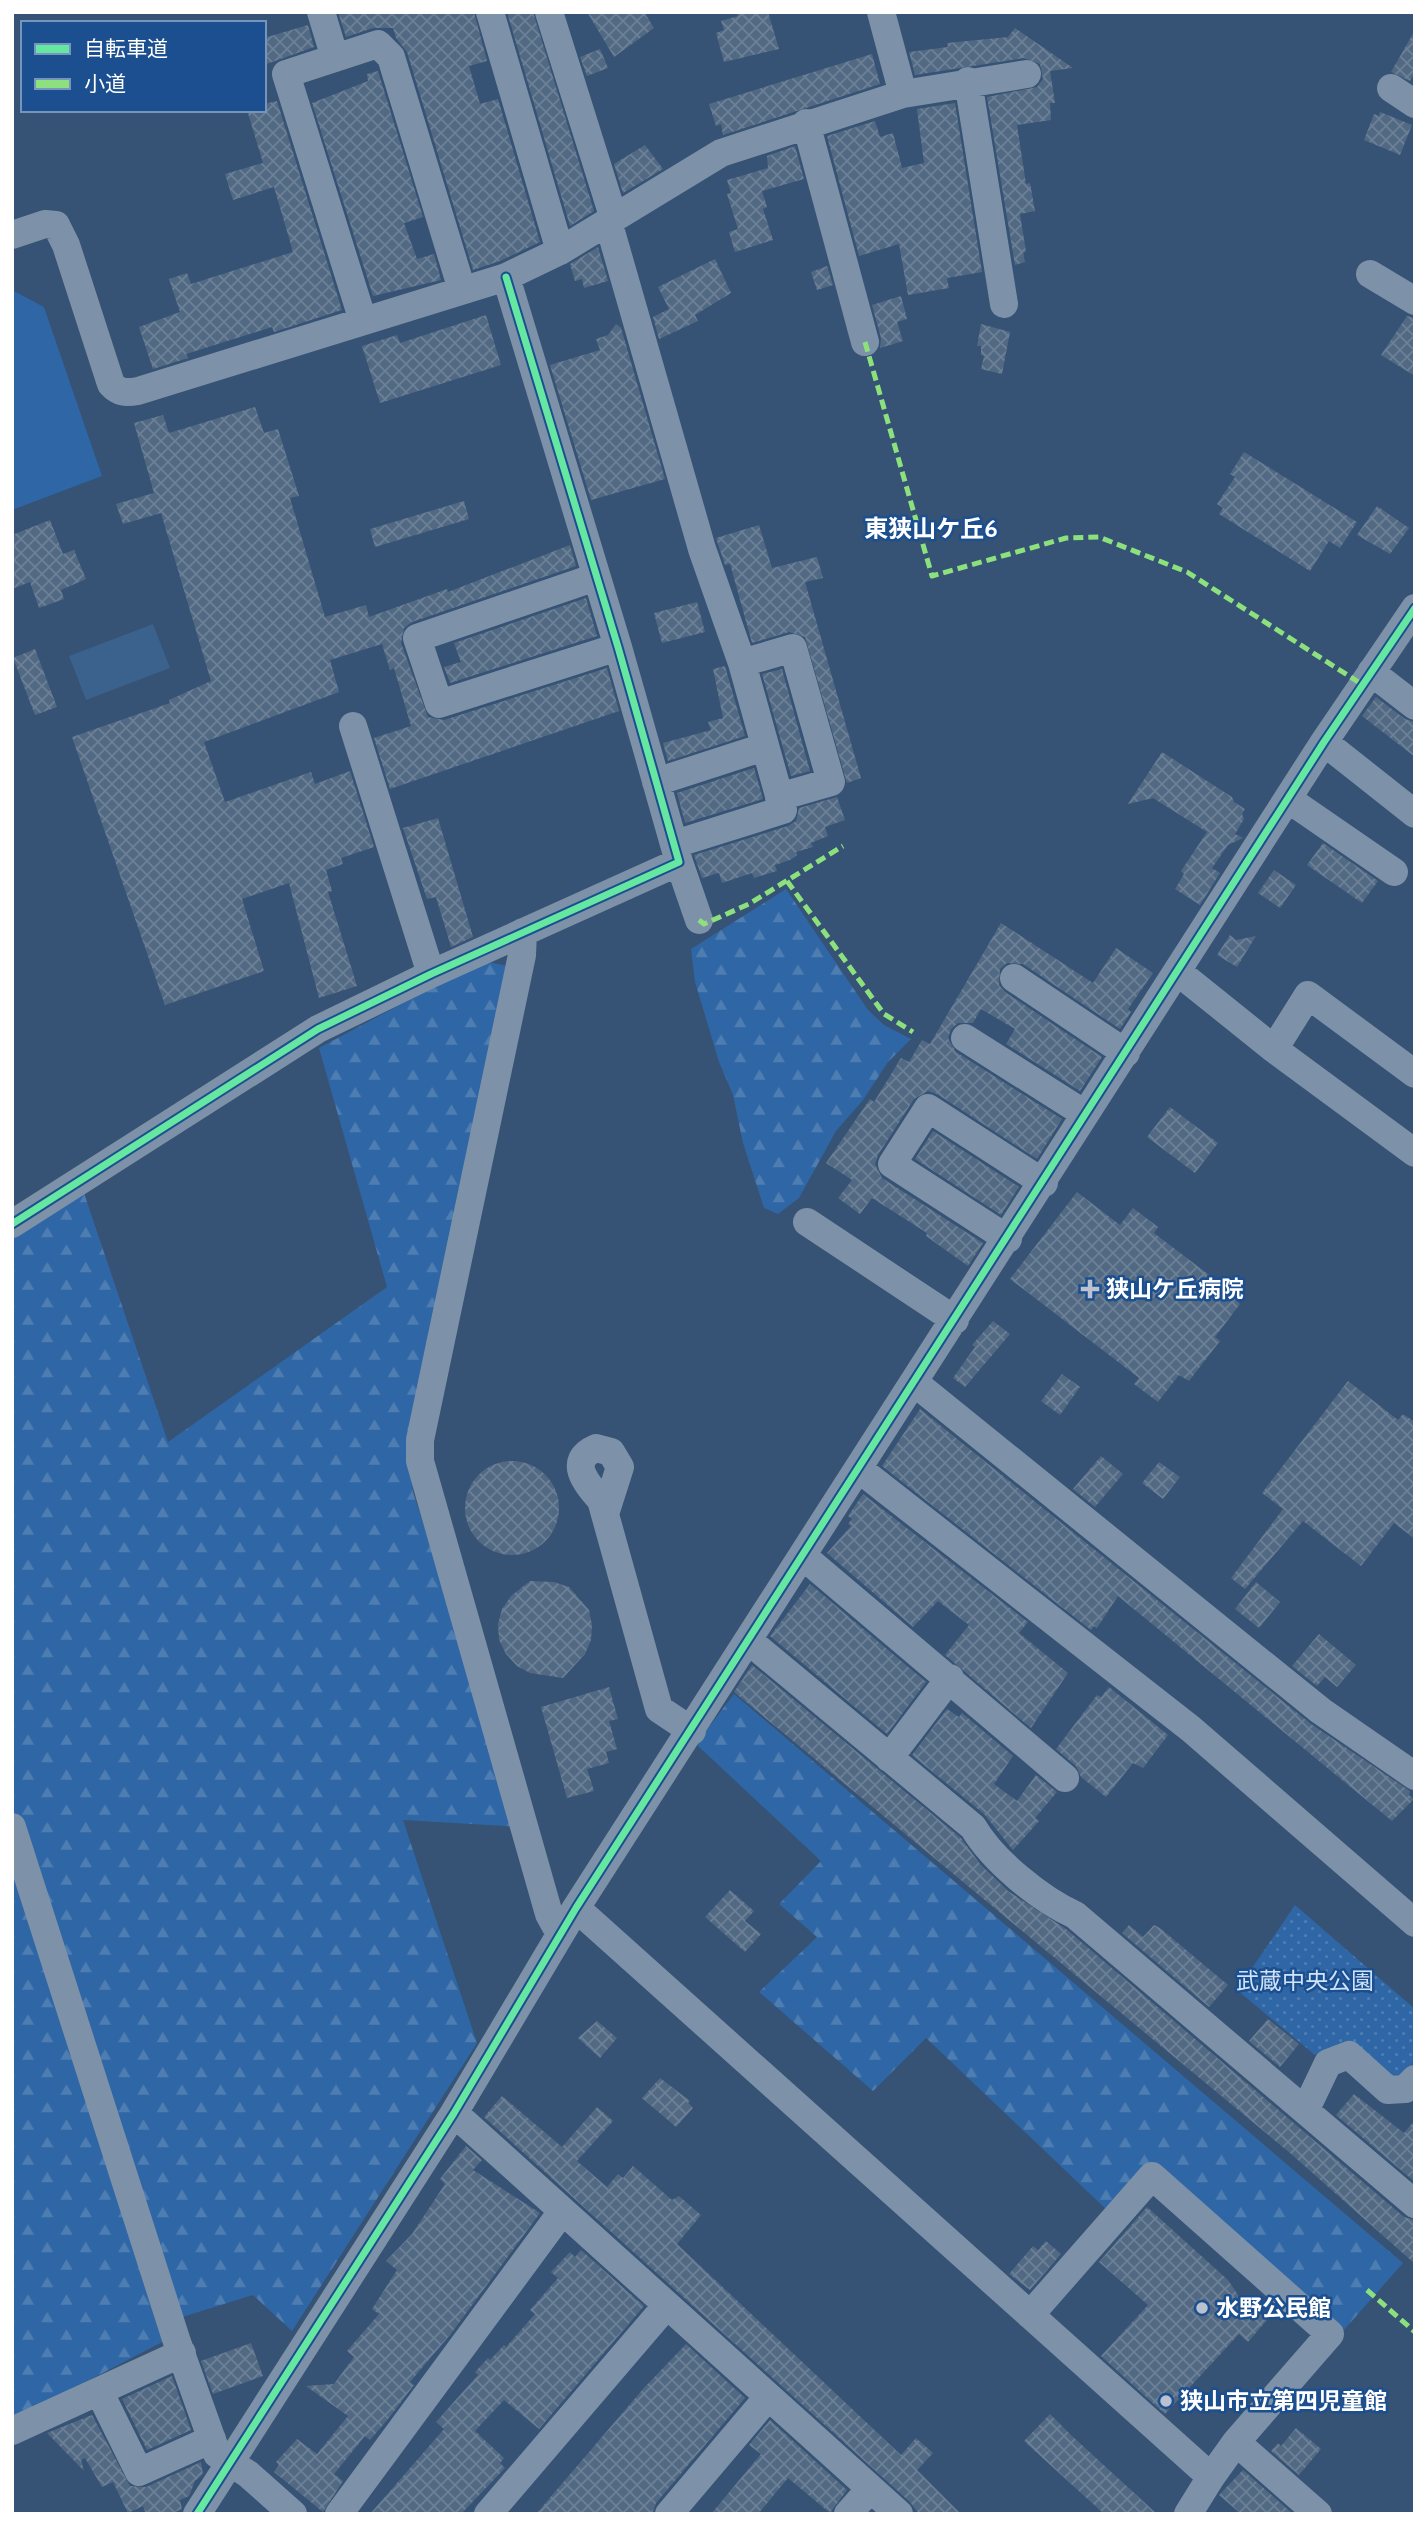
<svg xmlns="http://www.w3.org/2000/svg" width="1427" height="2526" font-family="Cabin,'Noto Sans JP',sans-serif">
<defs>
<pattern id="grass-dots" width="8" height="8" patternUnits="userSpaceOnUse" patternTransform="scale(1.75)"><rect width="8" height="8" fill="#2f66a5"/><path d="M2 2h.1M6 6h.1" fill="none" stroke="#4e7db2" stroke-width="1.8" stroke-linecap="round"/></pattern>
<pattern id="forest-firs" width="22" height="20" patternUnits="userSpaceOnUse" patternTransform="scale(1.75)"><rect width="22" height="20" fill="#2f66a5"/><path d="M5 1l3.5 6h-7zM16 11l3.5 6h-7z" fill="#4e7db2"/></pattern>
<pattern id="building-cross-hatch" width="8" height="8" patternUnits="userSpaceOnUse" patternTransform="scale(1.75)"><rect width="8" height="8" fill="#526984"/><path d="M0 0l8 8M0 8l8-8" fill="none" stroke="#6c8096"/></pattern>
</defs>
<rect width="100%" height="100%" fill="#365274"/>
<path fill="url(#grass-dots)" d="M1295 1905 1415 2009C1415 2035 1423 2075 1391 2082L1346 2045 1315 2055 1237 1990Z"/>
<path fill="url(#forest-firs)" d="M786 889 868 1010 884 1025 911 1039 888 1062 863 1100 836 1131 799 1198 778 1214 764 1208 743 1143 733 1095 719 1062 695 982 691 949Z
M482 961 509 966 407 1444 413 1492 521 1827 403 1820 477 2043 292 2331 253 2295 166 2322 168 2339 12 2420V1237L84 1193 168 1442 387 1287 319 1048Z
M734 1694 1403 2263 1343 2331 1151 2167 1109 2212 926 2038 873 2091 759 1992 817 1937 779 1904 821 1861 696 1744Z"/>
<path fill="#2f66a5" d="M12 290 44 307 102 476 12 510Z"/>
<path fill="#3b618d" d="M153 624 170 668 86 700 69 656Z"/>
<path fill="url(#building-cross-hatch)" d="M338 12H474L487 61 469 66 480 104 498 99 540 242 500 261 473 270 407 52 396 38 393 28H373L346 37Z
M507 12H533L594 211 570 226Z
M587 12H644L654 28 614 57Z
M736 12H768L779 49 724 62 716 33 724 30 721 21 738 16Z
M308 25 314 47 264 65V38Z
M1015 28 1073 68 1050 71 1055 103H1050L1051 120 1017 125 1026 184 1030 183 1035 211 1020 214 1026 252H1023L1025 262 1015 265 987 97 1037 87 1043 79 1040 64 1024 58 915 75 909 52 948 47 947 43 1008 37Z
M1415 30V73L1410 81 1391 72Z
M600 49 608 68 587 76 580 57Z
M872 54 880 84 723 135 721 124 716 126 709 104Z
M378 71 423 217 404 223 417 259 434 254 441 280 373 296 312 103 368 81 367 74Z
M277 101 342 310 274 332 272 327 186 354 188 358 153 369 139 327 180 312 169 279 187 273 191 284 293 252 274 187 233 200 225 174 263 163 247 110H264V104Z
M955 103 982 272 947 278 949 288 908 295 899 244 859 256 827 136 875 121 880 137 893 133 902 168 924 163 917 109Z
M1380 112 1412 125 1400 155 1364 140 1374 114 1379 116Z
M645 145 663 169 623 193 614 164Z
M795 146 804 179 762 191 767 207 763 209 773 240 735 252 729 232 738 229 727 194 731 193 727 180 768 168 767 156Z
M598 247 608 281 584 288 582 279 575 281 570 264Z
M715 259 731 293 695 315 698 321 659 339 653 317 669 309 658 287Z
M827 266 833 285 817 290 811 272Z
M901 296 907 319 897 322 903 341 880 348 881 338 872 305Z
M486 315 501 365 380 403 362 346 397 335 400 343Z
M1407 316 1415 318V376L1381 355Z
M616 324 621 328 665 479 591 500 550 365 600 350 596 339 608 335Z
M981 324 1010 332 1002 374 981 369 984 356 981 355V346H977Z
M255 407 264 433 278 429 299 496 290 498 325 617 366 605 369 617 447 589 448 592 570 545 576 566 412 622 404 628 401 643 428 717 444 720 607 668 619 711 390 789 374 738 411 726 394 668 390 670 382 644 330 660 339 692 204 742 225 802 311 772 315 784 350 771 374 847 341 858 343 864 326 870 332 891 328 892 357 986 319 998 289 883 242 899 264 971 165 1005 72 737 170 703 169 700 211 681 161 513 123 524 116 504 154 493 134 423 163 415 169 433Z
M1244 452 1357 522 1340 548 1329 541 1310 571 1219 514 1223 508 1217 504 1235 477 1230 474Z
M464 501 469 519 375 547 370 529Z
M1377 506 1409 528 1390 554 1357 535Z
M50 520 63 554 74 550 86 579 61 590 64 599 39 608 30 582 12 589V535Z
M759 525 772 568 817 557 823 578 805 582 861 778 847 783 805 637 789 632 752 643 730 564 725 565 716 538Z
M586 598 597 636 450 683 444 667 461 662 454 643Z
M697 602 705 632 662 643 654 613Z
M35 649 57 707 35 715 13 658Z
M725 666 745 736 668 761 663 743 711 730 708 722 723 718 713 669Z
M782 669 810 771 791 776 762 674Z
M1376 697 1405 719 1415 722V757L1362 716Z
M1162 752 1232 797 1234 802 1245 809 1242 814 1244 819 1235 834 1243 838 1228 845 1212 868 1220 873 1200 905 1175 889 1184 874 1181 871 1207 832 1153 798 1128 804Z
M754 768 763 799 685 823 677 793Z
M837 797 845 820 825 827 828 836 811 843 813 847 796 852 797 855 790 860 775 865 777 871 754 878 752 873 722 883 719 873 702 878 694 855 788 826 796 821 799 808Z
M438 818 473 937 451 947 436 897 427 899 403 828Z
M1323 843 1378 881 1362 903 1307 865Z
M1274 870 1296 885 1280 908 1258 893Z
M1001 923 1093 983 1116 948 1153 973 1128 1009 1131 1012 1120 1029 1023 964 1007 963 1000 969 999 985 1005 992 1102 1057 1080 1091 1006 1044 1015 1029 981 1009 973 1023H958L951 1029 948 1038 956 1052 1062 1119 1037 1159 937 1094 928 1091 914 1099 878 1155 875 1164 882 1178 983 1243 968 1266 926 1236 927 1233 872 1198 860 1214 838 1198 852 1180 826 1163 870 1099 874 1102 901 1058 909 1062 922 1040 930 1044Z
M1230 935 1236 940 1256 936 1237 967 1217 955Z
M1170 1107 1218 1143 1195 1173 1147 1137Z
M933 1131 1019 1187 1001 1215 915 1159Z
M1077 1192 1120 1225 1133 1208 1158 1227 1154 1233 1238 1297 1236 1300 1240 1304 1215 1337 1220 1341 1189 1381 1179 1375 1158 1402 1134 1384 1139 1378 1010 1279Z
M993 1321 1010 1334 965 1387 953 1378 975 1347 972 1345Z
M1062 1374 1080 1387 1060 1415 1041 1401Z
M1348 1381 1398 1420 1403 1414 1415 1422V1539L1394 1523 1361 1566 1303 1521 1245 1589 1231 1578 1283 1509 1262 1493Z
M920 1409 1311 1724 1410 1791 1409 1795 1414 1799 1392 1821 1118 1596 1097 1628 1094 1626 1091 1630 882 1466Z
M1101 1456 1123 1474 1095 1507 1073 1489Z
M465 1508a47 47 0 1 1 94 0a47 47 0 1 1-94 0Z
M1159 1462 1180 1477 1163 1499 1142 1483Z
M863 1494 1028 1622 1019 1633 1068 1673 1031 1728 945 1655 969 1625 938 1601 913 1627 827 1553 851 1526 848 1524 852 1519 848 1516Z
M530 1581 554 1582 569 1587 589 1610 592 1625 591 1640 585 1654 563 1678 530 1673 517 1666 506 1654 499 1640 498 1624 502 1609 511 1596Z
M1256 1582 1280 1602 1259 1628 1235 1609Z
M810 1584 926 1682 887 1734 770 1636Z
M1319 1634 1356 1665 1337 1687 1325 1677 1317 1686 1292 1666Z
M752 1665 961 1838 980 1864 1008 1891 1066 1929 1404 2217 1415 2220V2264L1290 2153 734 1692Z
M609 1687 618 1719 609 1721 617 1749 606 1752 609 1763 587 1769 594 1791 567 1798 541 1707Z
M1109 1687 1168 1735 1143 1768 1133 1763 1106 1797 1081 1777 1076 1766 1056 1749 1097 1695 1101 1697Z
M947 1709 959 1717 962 1713 1013 1756 994 1784 1017 1801 1036 1775 1057 1792 1035 1818 1039 1821 1013 1850 984 1814 912 1755Z
M730 1890 754 1911 745 1921 761 1934 745 1952 705 1917Z
M1129 1925 1143 1937 1154 1925 1160 1928 1228 1985 1209 2007 1122 1933Z
M1268 2019 1299 2044 1280 2067 1249 2041Z
M597 2021 617 2038 600 2058 578 2038Z
M660 2078 690 2101 688 2103 693 2108 676 2127 642 2098Z
M1354 2094 1404 2133 1415 2120V2182L1336 2115Z
M502 2096 562 2147 597 2107 613 2121 577 2161 607 2187 618 2174 623 2178 633 2166 672 2200 679 2196 701 2215 677 2244 901 2455 916 2438 933 2453 917 2470 961 2514H919L910 2502 484 2117Z
M466 2146 482 2160 473 2170 540 2213 450 2335 410 2382 414 2385 388 2419 370 2440 365 2436 334 2474 343 2481 323 2512 274 2472 279 2465 276 2462 297 2439 317 2454 348 2416 306 2386 334 2384 354 2357 347 2351 379 2314 372 2309 397 2270 386 2261 412 2234 445 2184 440 2179Z
M1147 2207 1228 2280 1238 2295 1267 2320 1248 2342 1239 2334 1165 2414 1101 2356 1148 2305 1099 2262Z
M1046 2241 1061 2254 1030 2290 1009 2274 1033 2246 1038 2250Z
M581 2250 644 2306 539 2429 504 2400 475 2431 504 2458 500 2463 505 2468 461 2514H370L444 2429 436 2422 478 2375 475 2372 488 2358 490 2360 504 2345 506 2347 535 2314 530 2310 558 2278 551 2272 570 2252 575 2257Z
M251 2343 263 2376 213 2394 201 2361Z
M686 2344 745 2398 656 2503 652 2514H536L643 2389Z
M172 2376 191 2430 147 2450 122 2399Z
M1050 2414 1071 2435 1157 2514H1104L1024 2441Z
M92 2415 130 2486 146 2487 201 2462 203 2474 195 2481 189 2496 180 2500 182 2509 171 2514H146L143 2506 128 2513 113 2482 102 2487 85 2458 81 2460 84 2471 47 2433Z
M770 2420 847 2490 830 2513 788 2478 758 2514H711L761 2454 749 2445Z
M1296 2428 1321 2449 1299 2475 1271 2451 1278 2443 1281 2446Z
M1243 2470 1293 2514H1241L1219 2495Z"/>
<g fill="none" stroke-linecap="round" stroke-linejoin="round">
<path stroke="#7d92a8" stroke-width="28" d="M321 12 335 58 378 44 391 57 462 290
M490 12 560 251
M549 12 614 219
M335 58 286 74 363 321
M968 81 1004 304
M1391 88 1415 104
M903 94 1027 74
M806 123 865 342
M608 221 702 549 742 663 783 810 675 844
M12 235 45 224 56 225 66 245 111 384C119 393 126 393 138 391L506 277 560 251 721 153 903 94 881 12
M1370 274 1415 301
M596 577 417 638 439 704 618 647
M742 663 793 648 831 782 779 797
M1371 672 1415 706
M353 726 431 974
M1324 742 1415 814
M656 782 764 747
M1288 799 1394 872
M679 862 699 920
M523 932 522 955 420 1440V1461L549 1914 560 1934
M1178 972 1274 1049 1415 1153
M1014 978 1126 1053
M965 1038 1085 1114
M1274 1049 1308 995 1415 1074
M807 1222 955 1320
M12 1224 318 1029 431 974 679 862 618 647 506 277
M1008 1239 892 1164 928 1108 1044 1183
M915 1383 1321 1711 1415 1776
M859 1469 1191 1729 1415 1923
M605 1514 620 1467 611 1452 596 1448C566 1461 587 1484 601 1500L659 1709 692 1731
M804 1557 1065 1778
M749 1641 973 1827C993 1861 1040 1899 1075 1915L1415 2204
M889 1758 950 1678
M12 1827 177 2342 217 2454 248 2474 293 2514
M576 1908 1211 2477 1236 2442
M1306 2109 1328 2063 1349 2055 1388 2090 1405 2089 1415 2079
M454 2113 899 2514
M1030 2315 1152 2176 1330 2334 1236 2442 1318 2514
M99 2391 139 2472 212 2439
M12 2431 182 2353
M197 2514 454 2113 576 1908 1324 742 1415 608
M339 2514 561 2213
M488 2514 667 2305
M669 2514 768 2397
M848 2514 870 2489
M1188 2514 1211 2477"/>
<path stroke="#8de07e" stroke-width="5" stroke-dasharray="10 5" stroke-linecap="butt" d="M865 342 932 576 1066 538 1099 537 1187 572 1363 685
M787 881 884 1014 913 1032
M699 920 704 924 749 904 843 846
M1367 2290 1415 2332"/>
<defs>
<path id="cycleway" d="M12 1224 318 1029 431 974 679 862 618 647 506 277
M197 2514 454 2113 576 1908 1324 742 1415 608"/>
</defs>
<use href="#cycleway" stroke="#1b4f8f" stroke-width="11"/>
<use href="#cycleway" stroke="#66e7a1" stroke-width="7"/>
</g>
<g fill="#b9c2ce" stroke="#1b4f8f" stroke-width="2.5">
<path d="M1086.5 1278.5h7v7h7v7h-7v7h-7v-7h-7v-7h7z"/>
<circle cx="1202" cy="2308" r="7"/>
<circle cx="1166" cy="2401" r="7"/>
</g>
<g text-anchor="middle" stroke-width="5" stroke-linejoin="round" paint-order="stroke">
<g font-size="23" font-weight="bold" fill="#fff" stroke="#1b4f8f" text-anchor="start">
<text x="1106" y="1297">狭山ケ丘病院</text>
<text x="1216" y="2316">水野公民館</text>
<text x="1180" y="2409">狭山市立第四児童館</text>
</g>
<g font-size="23" fill="#cfe3fa" stroke="#1b4f8f">
<text x="1305" y="1989">武蔵中央公園</text>
</g>
<g font-size="24" font-weight="bold" fill="#fff" stroke="#1b4f8f">
<text x="931" y="537">東狭山ケ丘6</text>
</g>
</g>
<rect width="1427" height="2526" fill="none" stroke="#ffffff" stroke-width="28"/>
<rect x="21" y="21" width="245" height="91" fill="#1b4f8f" stroke="#7695bc" stroke-width="2"/>
<rect x="35" y="44" width="35" height="10" fill="#66e7a1" stroke="#7695bc" stroke-width="2"/>
<text x="84" y="56" font-size="21" fill="#ffffff">自転車道</text>
<rect x="35" y="79" width="35" height="10" fill="#8de07e" stroke="#7695bc" stroke-width="2"/>
<text x="84" y="91" font-size="21" fill="#ffffff">小道</text>
</svg>
